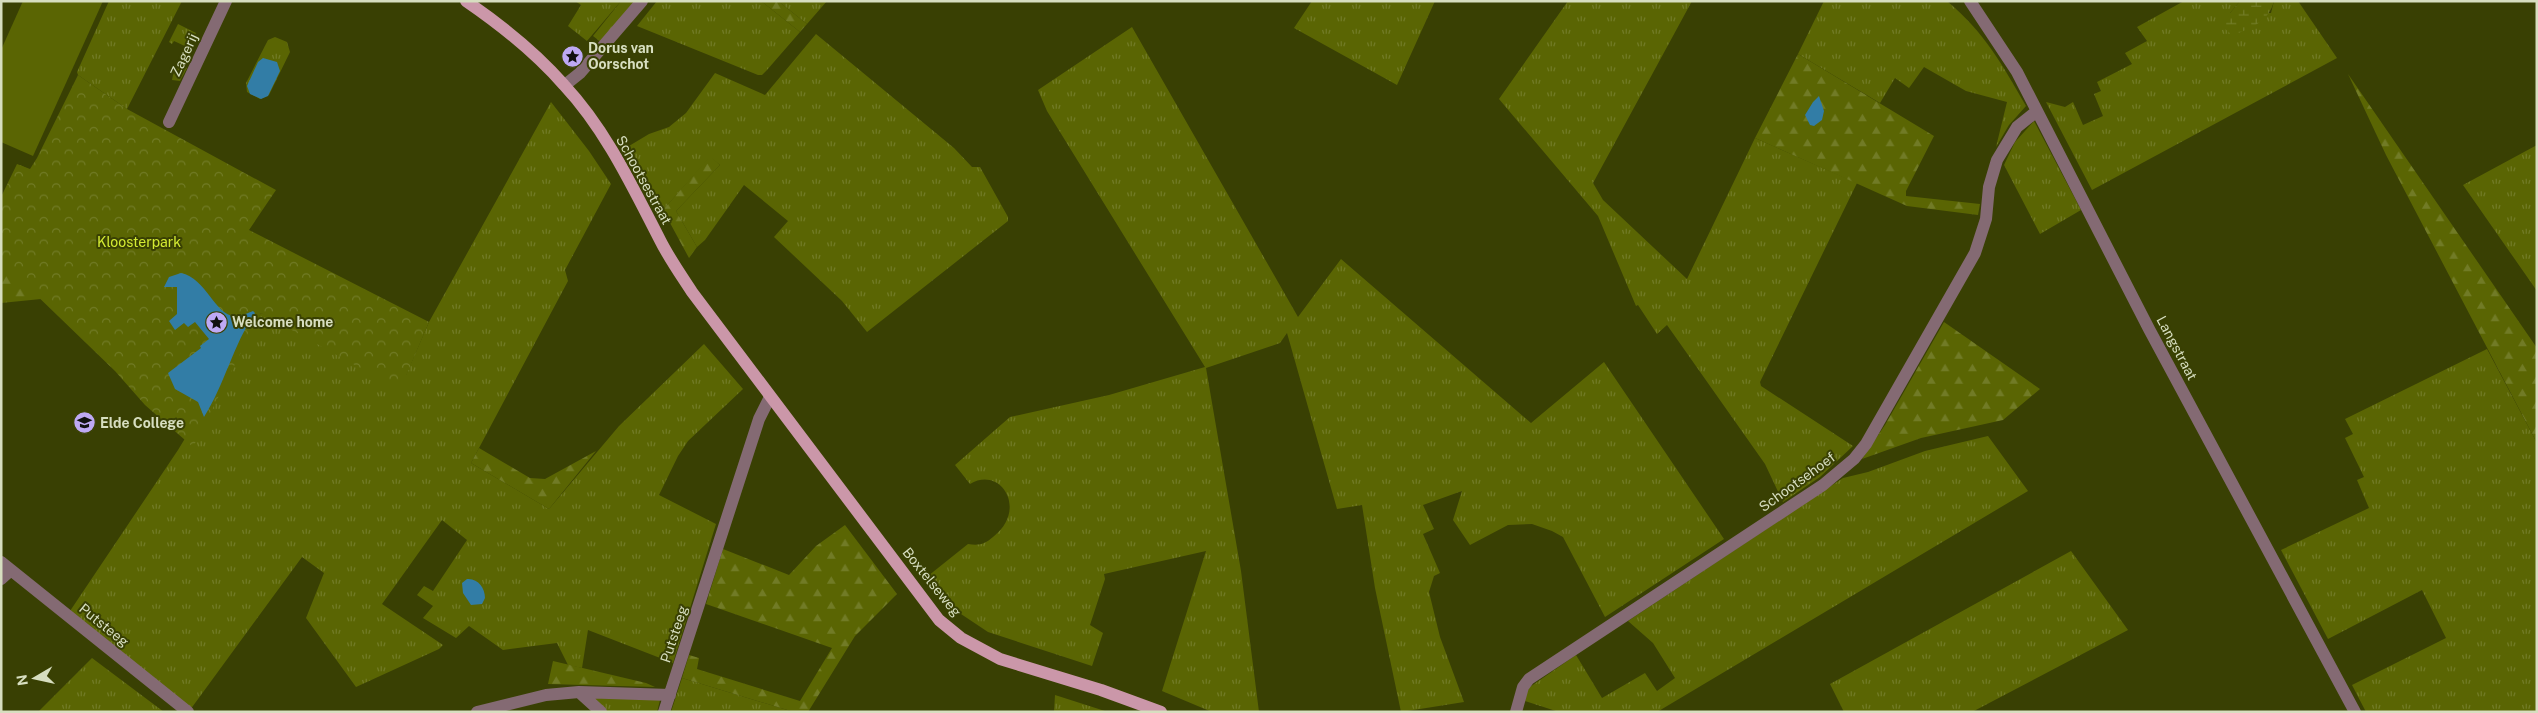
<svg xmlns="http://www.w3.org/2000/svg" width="2538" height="713" font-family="'Public Sans',sans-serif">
<defs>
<pattern id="grass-tufts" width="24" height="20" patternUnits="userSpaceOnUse" patternTransform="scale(1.25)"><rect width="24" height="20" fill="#5a6503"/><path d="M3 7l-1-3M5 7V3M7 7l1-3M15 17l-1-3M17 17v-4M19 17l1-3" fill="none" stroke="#717b26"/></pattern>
<pattern id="forest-firs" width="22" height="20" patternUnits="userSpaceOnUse" patternTransform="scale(1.25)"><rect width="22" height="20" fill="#5a6503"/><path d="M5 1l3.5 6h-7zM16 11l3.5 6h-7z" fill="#717b26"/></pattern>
<pattern id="wetland-marsh" width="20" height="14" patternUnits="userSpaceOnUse" patternTransform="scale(1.25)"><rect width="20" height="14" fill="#5a6503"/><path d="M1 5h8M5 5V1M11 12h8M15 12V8" fill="none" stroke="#717b26"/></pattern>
<pattern id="park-crowns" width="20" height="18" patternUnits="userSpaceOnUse" patternTransform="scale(1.25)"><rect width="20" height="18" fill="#5a6503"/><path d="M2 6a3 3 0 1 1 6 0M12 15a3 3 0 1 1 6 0" fill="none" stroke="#717b26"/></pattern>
</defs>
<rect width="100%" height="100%" fill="#394003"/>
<path fill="url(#grass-tufts)" d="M109 1H182L127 109 78 75 77 72Z
M575 1H621L587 41 568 26 581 5Z
M657 1H761L800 32 767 70 762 75H758L637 26Z
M778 1H827L807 24Z
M1312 1H1435L1397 85 1294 28Z
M1568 1H1692L1593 183 1603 200 1687 279 1755 138 1857 183 1760 382 1761 386 1853 446 1820 477 1783 502 1765 464 1667 325 1657 334 1638 305 1636 306 1598 216 1499 99Z
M1824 1H1947C1985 33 2002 64 2026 106L2009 125 1996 147 2007 102 1966 91 1924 67 1909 88 1895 78 1880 103 1798 54Z
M2184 1H2240L2230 13H2271L2274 1H2298L2337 58 2092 190 2046 102 2065 107 2073 102 2083 125 2103 116 2094 94 2101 91 2097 82 2132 64 2125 53 2147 41 2137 27Z
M178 24 196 33 180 64 187 68 180 81 172 80 173 75 187 47 174 41 172 44 169 42Z
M1132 27 1298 317 1341 259 1531 423 1604 362 1724 539 1605 617 1563 537 1552 531 1532 524 1508 525 1470 545 1453 520 1462 491 1423 505 1434 529 1423 534 1440 573 1434 576 1429 592 1440 637 1464 702 1401 712 1375 588 1362 505 1337 509 1287 333 1280 343 1206 368 1241 571 1259 712H1212L1162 691 1206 551 1104 574 1105 579 1090 625 1103 633 1092 666 988 632 961 614 928 576 968 544C979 546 985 544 993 537 1029 509 1000 465 970 484L955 465 1010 417 1109 395 1205 367 1047 111 1038 90Z
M816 34 954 148 972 167H980L1008 217V221L867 332 842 301 774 237 788 221 744 185 705 240 697 247 676 211 720 165 710 157 663 210 629 146 649 134 669 127 686 113 715 73 765 95Z
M275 37 287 42 290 52 269 95 260 99 247 92 246 83 268 40Z
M551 102 589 151 611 184 565 270 568 281 471 463 549 509 619 426 704 344 743 389 688 441 678 456 659 495 716 524 673 663 588 630 582 668 568 665 557 643 503 650 469 626 456 638 423 618 433 606 417 595 424 586 433 591 467 540 442 520 382 604 443 645 439 649 356 687 306 618 324 573 302 557 190 710 70 611 178 450 261 313 406 375 429 322Z
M2034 121 2081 210 2040 234 2004 165 2015 142Z
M2537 145V291L2463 185Z
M2487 349 2537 443V712H2366L2352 685 2446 638 2422 590 2328 639 2281 550 2369 508 2357 480 2364 477 2345 438 2353 434 2345 419Z
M1988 436 2028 491 1657 712H1559L1525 701 1527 689 1576 655 1602 698 1645 673 1657 691 1675 678 1653 643 1628 621 1843 478 1868 472 1925 451Z
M2071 551 2128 630 1972 712H1844L1830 684Z
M92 658 164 712H38Z
M682 678 794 712H671Z
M1055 695 1108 712H1054Z
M585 697 660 700 657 712H608Z"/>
<path fill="url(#forest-firs)" d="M621 1H637L602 43 593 36Z
M761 1H778L807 24 800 32Z
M1798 54 1934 136 1906 191V196L1980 204 1978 215 1907 206 1755 138Z
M2348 74 2537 348V443L2386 155Z
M710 156 720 165 676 211 697 247 689 258 663 210Z
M20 165 51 180 41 299 1 303V204Z
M1944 322 2040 389 2003 420 1921 438 1862 459 1885 425Z
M479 448 530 478 545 479 596 451 549 509 471 463Z
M845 525 897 594 855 636 808 712H794L682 678 689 655 699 658 697 669 800 701 832 648 706 604 723 549 789 575 816 546Z
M553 661 646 683 655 687 548 684Z"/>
<path fill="url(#wetland-marsh)" d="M2240 1H2274C2269 21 2251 29 2232 35L2224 28 2230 13Z"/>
<path fill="url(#park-crowns)" d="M78 75 127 109 276 190 249 230 429 322 400 390 261 313 193 447 145 405 115 371 1 261V197L17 164 30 169 37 158Z"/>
<path fill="#5a6503" d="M23 1H103L33 156 1 142V50Z"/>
<path fill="#327da6" d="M263 58 277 62 280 71 268 96 261 99 250 94 247 86 258 62Z
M1819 96 1824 111 1822 120 1814 126 1810 125 1805 115 1813 102Z
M181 273C206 278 215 315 234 316 239 317 248 313 253 311L255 313C233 345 225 384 204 417L198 402 175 389 168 373 201 348 200 346 209 339 195 322 188 327 184 323 175 330 169 321 177 314V287H164L169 277Z
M467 579C478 578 485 588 485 598L482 604 471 605 463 593 462 583Z"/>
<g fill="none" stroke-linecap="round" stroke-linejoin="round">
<path stroke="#846a73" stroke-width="12" d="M1970 1 2017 72 2149 329 2355 712
M565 85 580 73 642 1
M169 122 226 1
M1 562 188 712
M1 579 11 570
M579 692 601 712
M477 712 546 695 579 692 670 695
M664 712 759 419 770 397
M1516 712 1523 687 1529 679 1823 485 1854 459 1866 444 1975 253 1986 219 1989 187 1997 160 2017 127 2037 111"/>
<path stroke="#cb97a9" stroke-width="12" d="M466 1C501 25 536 53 564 85 606 130 632 186 660 240 669 258 681 275 692 292L939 620 961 638 1000 659 1101 690 1161 712"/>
</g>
<defs>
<symbol id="sight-disc" viewBox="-11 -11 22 22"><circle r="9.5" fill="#bea9f4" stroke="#394003"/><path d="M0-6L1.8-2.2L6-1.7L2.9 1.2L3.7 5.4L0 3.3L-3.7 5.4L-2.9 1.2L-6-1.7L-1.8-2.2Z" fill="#111"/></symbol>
<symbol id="school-disc" viewBox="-11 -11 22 22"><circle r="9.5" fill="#bea9f4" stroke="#394003"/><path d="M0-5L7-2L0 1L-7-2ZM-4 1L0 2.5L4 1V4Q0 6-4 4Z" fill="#111"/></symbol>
</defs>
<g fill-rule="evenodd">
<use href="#sight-disc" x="560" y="44" width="25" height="25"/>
<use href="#sight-disc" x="204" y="310" width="25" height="25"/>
<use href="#school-disc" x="72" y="410" width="25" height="25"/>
</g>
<g text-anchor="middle" stroke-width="4" stroke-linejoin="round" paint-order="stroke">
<g font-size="14" font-weight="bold" fill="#d7dec0" stroke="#394003" text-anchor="start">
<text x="588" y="53">Dorus van<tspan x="588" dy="16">Oorschot</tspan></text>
<text x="232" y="327">Welcome home</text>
<text x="100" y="428">Elde College</text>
</g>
<g font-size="14" fill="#d7dec0" stroke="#394003">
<text transform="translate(184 55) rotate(-65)" y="5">Zagerij</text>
<text transform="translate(644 180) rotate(61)" y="5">Schootsestraat</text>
<text transform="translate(2177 348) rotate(62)" y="5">Langstraat</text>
<text transform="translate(1797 482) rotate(-36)" y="5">Schootsehoef</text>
<text transform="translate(932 582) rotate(51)" y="5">Boxtelseweg</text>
<text transform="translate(104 625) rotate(39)" y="5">Putsteeg</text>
<text transform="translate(674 634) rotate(-72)" y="5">Putsteeg</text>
</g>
<g font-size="14" fill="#d4eb33" stroke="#394003">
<text x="139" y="247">Kloosterpark</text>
</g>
</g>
<rect width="2538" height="713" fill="none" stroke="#d7dec0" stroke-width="5"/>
<g transform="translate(35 678) rotate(261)" stroke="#394003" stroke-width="4" paint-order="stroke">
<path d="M0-4L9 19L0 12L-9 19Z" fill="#d7dec0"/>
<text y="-8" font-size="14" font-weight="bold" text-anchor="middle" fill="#d7dec0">N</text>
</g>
</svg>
